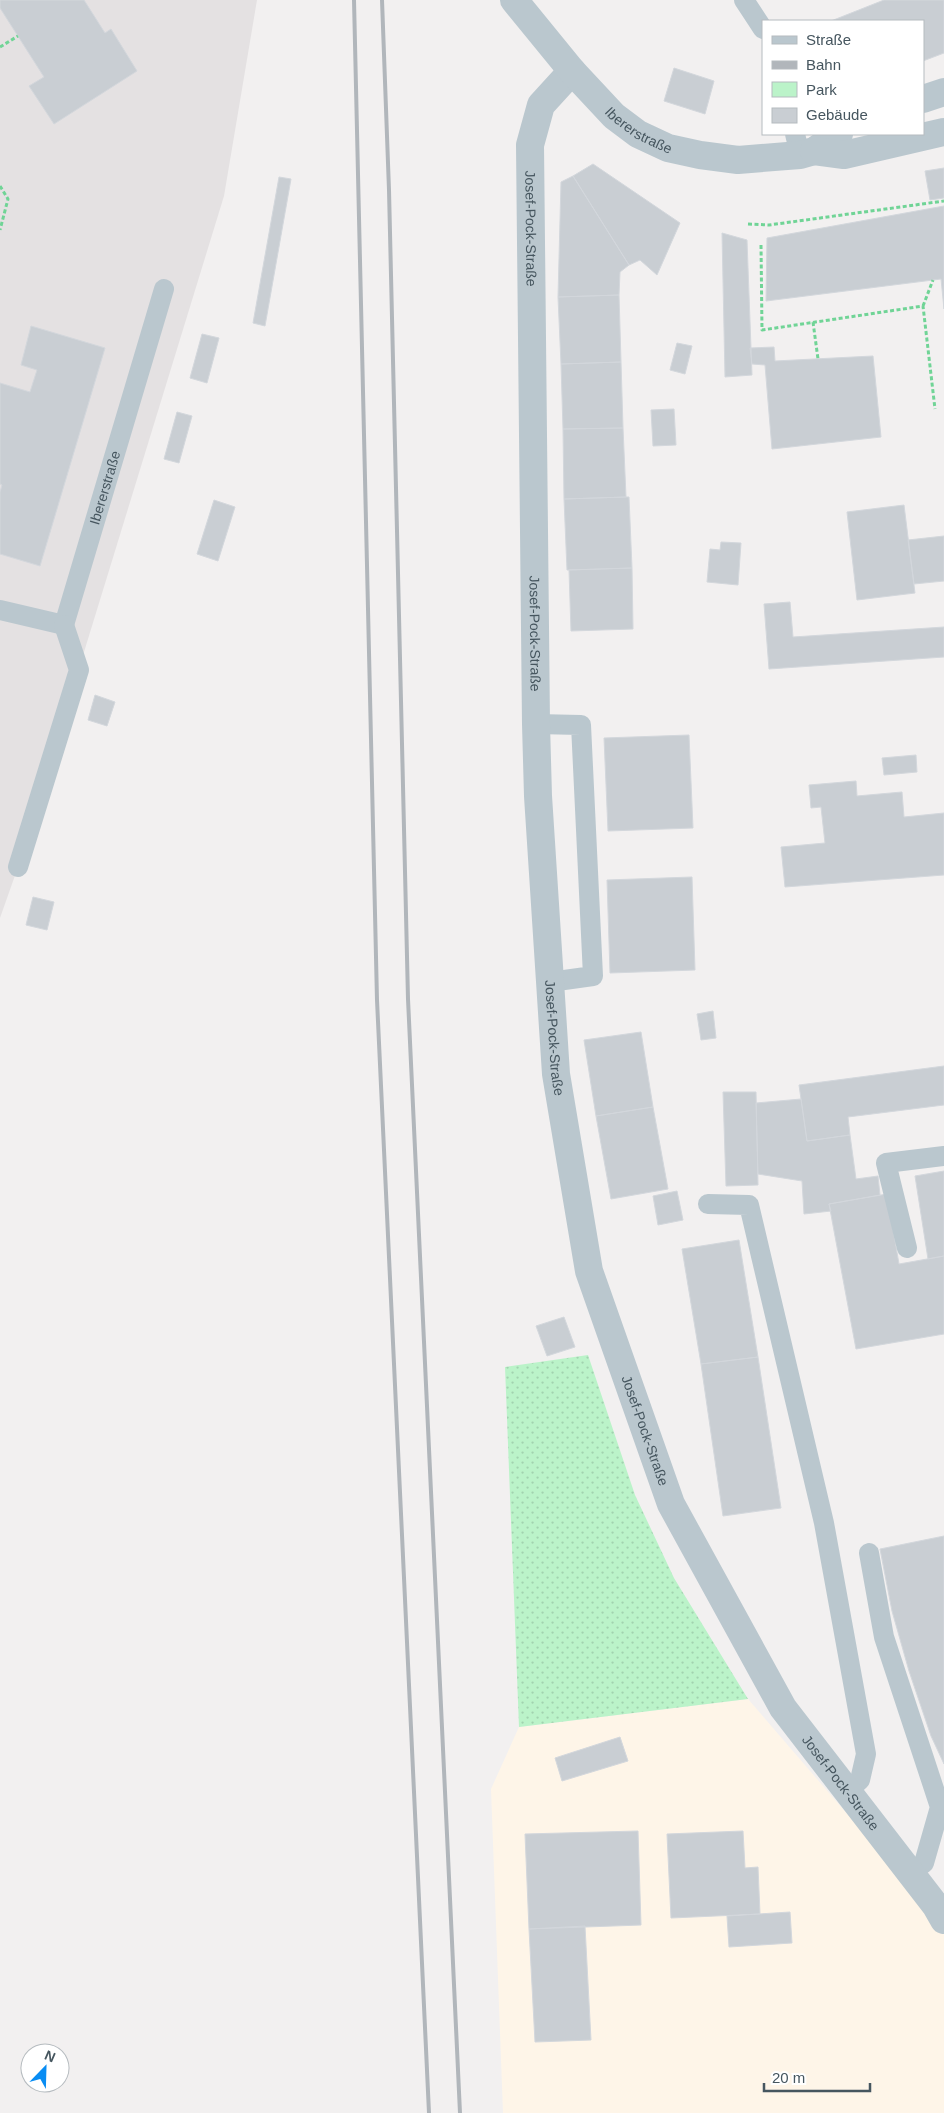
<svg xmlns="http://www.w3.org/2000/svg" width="944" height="2113" font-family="Helvetica,sans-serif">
<defs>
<pattern id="green-dots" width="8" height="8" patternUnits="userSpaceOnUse" patternTransform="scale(1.25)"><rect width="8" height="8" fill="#bbf3c9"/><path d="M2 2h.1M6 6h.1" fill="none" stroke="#a2d2af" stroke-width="1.8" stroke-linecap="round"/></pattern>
</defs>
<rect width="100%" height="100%" fill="#f2f0f0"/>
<path fill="#fef5e8" d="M748 1699 936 1917 944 1930V2113H503L491 1789 519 1727Z"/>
<path fill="#e4e1e2" d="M0 0H257L224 196 18 867 0 918Z"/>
<path fill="url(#green-dots)" d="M588 1355 635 1495 674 1578 748 1699 519 1727 505 1367Z"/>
<path fill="#c9ced3" stroke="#d3d7dc" d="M0 0H84L105 33 111 29 137 71 54 124 29 86 44 77 0 8Z
M884 0H944V53L923 61V21H831Z
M674 68 714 81 705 114 664 101Z
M593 164 680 223 657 275 640 260 629 265 573 176Z
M944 168V198L930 200 925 171Z
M573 176 629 265 620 272 619 295 558 297 561 182Z
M279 177 291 179 265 326 253 323Z
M944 206V309L941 279 766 301 767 238Z
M722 233 747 240 752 375 725 377Z
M619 295 621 362 561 364 558 297Z
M31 326 105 348 40 566 0 554V492L2 485 0 484V383L30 392 37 370 21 365Z
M202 334 219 338 207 383 190 378Z
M677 343 692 346 685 374 670 370Z
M774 347 775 361 873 356 881 437 772 449 765 365 752 364 750 348Z
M621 362 623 428 563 429 561 364Z
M674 409 676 445 653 446 651 410Z
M177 412 192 416 179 463 164 459Z
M623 428 626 497 564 499 563 429Z
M626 497H629L632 568 567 570 564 499Z
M214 500 235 507 218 561 197 554Z
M904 505 915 593 857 600 847 512Z
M944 536V581L914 584 908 540Z
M721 542 741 543 738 585 707 582 710 549 720 550Z
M632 568 633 629 571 631 569 570Z
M790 602 793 637 944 627V657L769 669 764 604Z
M95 695 115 702 107 726 88 720Z
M689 735 693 828 608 831 604 738Z
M916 755 917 772 884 775 882 758Z
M856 781 857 796 902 792 904 817 944 813V875L785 887 781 847 825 843 821 807 811 808 809 785Z
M692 877 695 970 610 973 607 880Z
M33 897 54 902 47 930 26 925Z
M713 1011 716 1038 701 1040 697 1014Z
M641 1032 653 1107 596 1116 584 1040Z
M944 1066V1105L848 1117 850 1135 807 1141 799 1085Z
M723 1092H756L758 1185 726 1186Z
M801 1099 807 1141 850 1135 856 1179 878 1176 880 1195 829 1204 831 1211 804 1214 802 1181 758 1174 756 1103Z
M653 1107 668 1189 611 1199 596 1116Z
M944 1171V1256L928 1259 915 1176Z
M677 1191 683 1220 658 1225 653 1196Z
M887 1194 899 1264 944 1256V1334L856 1349 829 1204Z
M739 1240 758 1357 701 1364 682 1249Z
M564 1317 575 1347 547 1356 536 1326Z
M758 1357 781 1508 723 1516 701 1364Z
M944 1536V1764L931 1736 909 1671 892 1611 880 1549Z
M620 1737 628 1761 562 1781 555 1758Z
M638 1831 641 1925 529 1929 525 1834Z
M743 1831 745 1868 758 1867 760 1914 671 1918 667 1834Z
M790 1912 792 1943 729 1947 727 1916Z
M585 1926 591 2040 535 2042 529 1929Z"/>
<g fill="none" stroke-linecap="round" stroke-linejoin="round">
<path stroke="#70d496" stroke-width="3" stroke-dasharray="4 2.5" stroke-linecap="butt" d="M0 47 18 36
M0 186 8 199 0 230
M748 224 769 225 944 201
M761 245 762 330 923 306 935 409
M923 306 933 280
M813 322 818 359"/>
<g stroke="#bac7ce" stroke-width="20">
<path d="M744 0 763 29"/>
<path d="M795 134 800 155"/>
<path id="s1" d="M0 610 64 625 164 289"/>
<path d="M536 724 581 725 593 976 550 982"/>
<path d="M18 867 79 670 64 625"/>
<path d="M708 1204 749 1205 824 1523 866 1754 860 1780 847 1792"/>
<path d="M907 1248 886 1163 944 1156"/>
<path d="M869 1553 884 1637 940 1807 924 1863 910 1872"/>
</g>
<path stroke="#bac7ce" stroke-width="28" id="s2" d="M572 71 541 105 530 145 536 724 538 796 556 1074 589 1271 671 1504 783 1708 936 1906 944 1920"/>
<g stroke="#bac7ce" stroke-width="28">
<path id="s3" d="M514 0 572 71 614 116 638 134 668 148 700 155 738 160 800 155 814 151 839 134"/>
<path d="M923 99 944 92"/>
<path d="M814 151 844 155 944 132"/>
</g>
<path stroke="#b1b6bb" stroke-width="4" d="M354 0 377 1000 429 2113
M382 0 389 190 408 999 460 2113"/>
</g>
<g text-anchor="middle" stroke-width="4" stroke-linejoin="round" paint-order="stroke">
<g font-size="14" fill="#46565f" stroke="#fff">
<text dy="5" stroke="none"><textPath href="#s3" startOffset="182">Ibererstraße</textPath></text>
<text dy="5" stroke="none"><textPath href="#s2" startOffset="171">Josef-Pock-Straße</textPath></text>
<text dy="5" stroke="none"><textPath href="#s1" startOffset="209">Ibererstraße</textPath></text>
<text dy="5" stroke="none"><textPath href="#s2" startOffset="576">Josef-Pock-Straße</textPath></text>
<text dy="5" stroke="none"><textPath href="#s2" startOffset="981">Josef-Pock-Straße</textPath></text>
<text dy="5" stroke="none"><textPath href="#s2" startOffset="1386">Josef-Pock-Straße</textPath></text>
<text dy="5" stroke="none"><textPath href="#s2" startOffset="1791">Josef-Pock-Straße</textPath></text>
</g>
</g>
<rect x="762" y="20" width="162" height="115" fill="#ffffff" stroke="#b5bbbf"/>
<rect x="772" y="36" width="25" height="8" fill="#bac7ce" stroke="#b5bbbf"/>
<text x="806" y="45" font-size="15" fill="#46565f">Straße</text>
<rect x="772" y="61" width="25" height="8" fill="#b1b6bb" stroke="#b5bbbf"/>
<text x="806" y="70" font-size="15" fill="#46565f">Bahn</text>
<rect x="772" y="82" width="25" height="15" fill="#bbf3c9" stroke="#b5bbbf"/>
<text x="806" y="95" font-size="15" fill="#46565f">Park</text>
<rect x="772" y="108" width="25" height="15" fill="#c9ced3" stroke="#b5bbbf"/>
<text x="806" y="120" font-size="15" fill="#46565f">Gebäude</text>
<g transform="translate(45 2068) rotate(23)"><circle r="24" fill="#ffffff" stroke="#b5bbbf"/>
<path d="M0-4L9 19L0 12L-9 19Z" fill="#098df3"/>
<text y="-8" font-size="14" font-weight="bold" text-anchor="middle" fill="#46565f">N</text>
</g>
<path d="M764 2083v8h106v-8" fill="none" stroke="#46565f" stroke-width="2.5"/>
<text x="772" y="2083" font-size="15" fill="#46565f" stroke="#ffffff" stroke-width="4" paint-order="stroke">20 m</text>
</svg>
